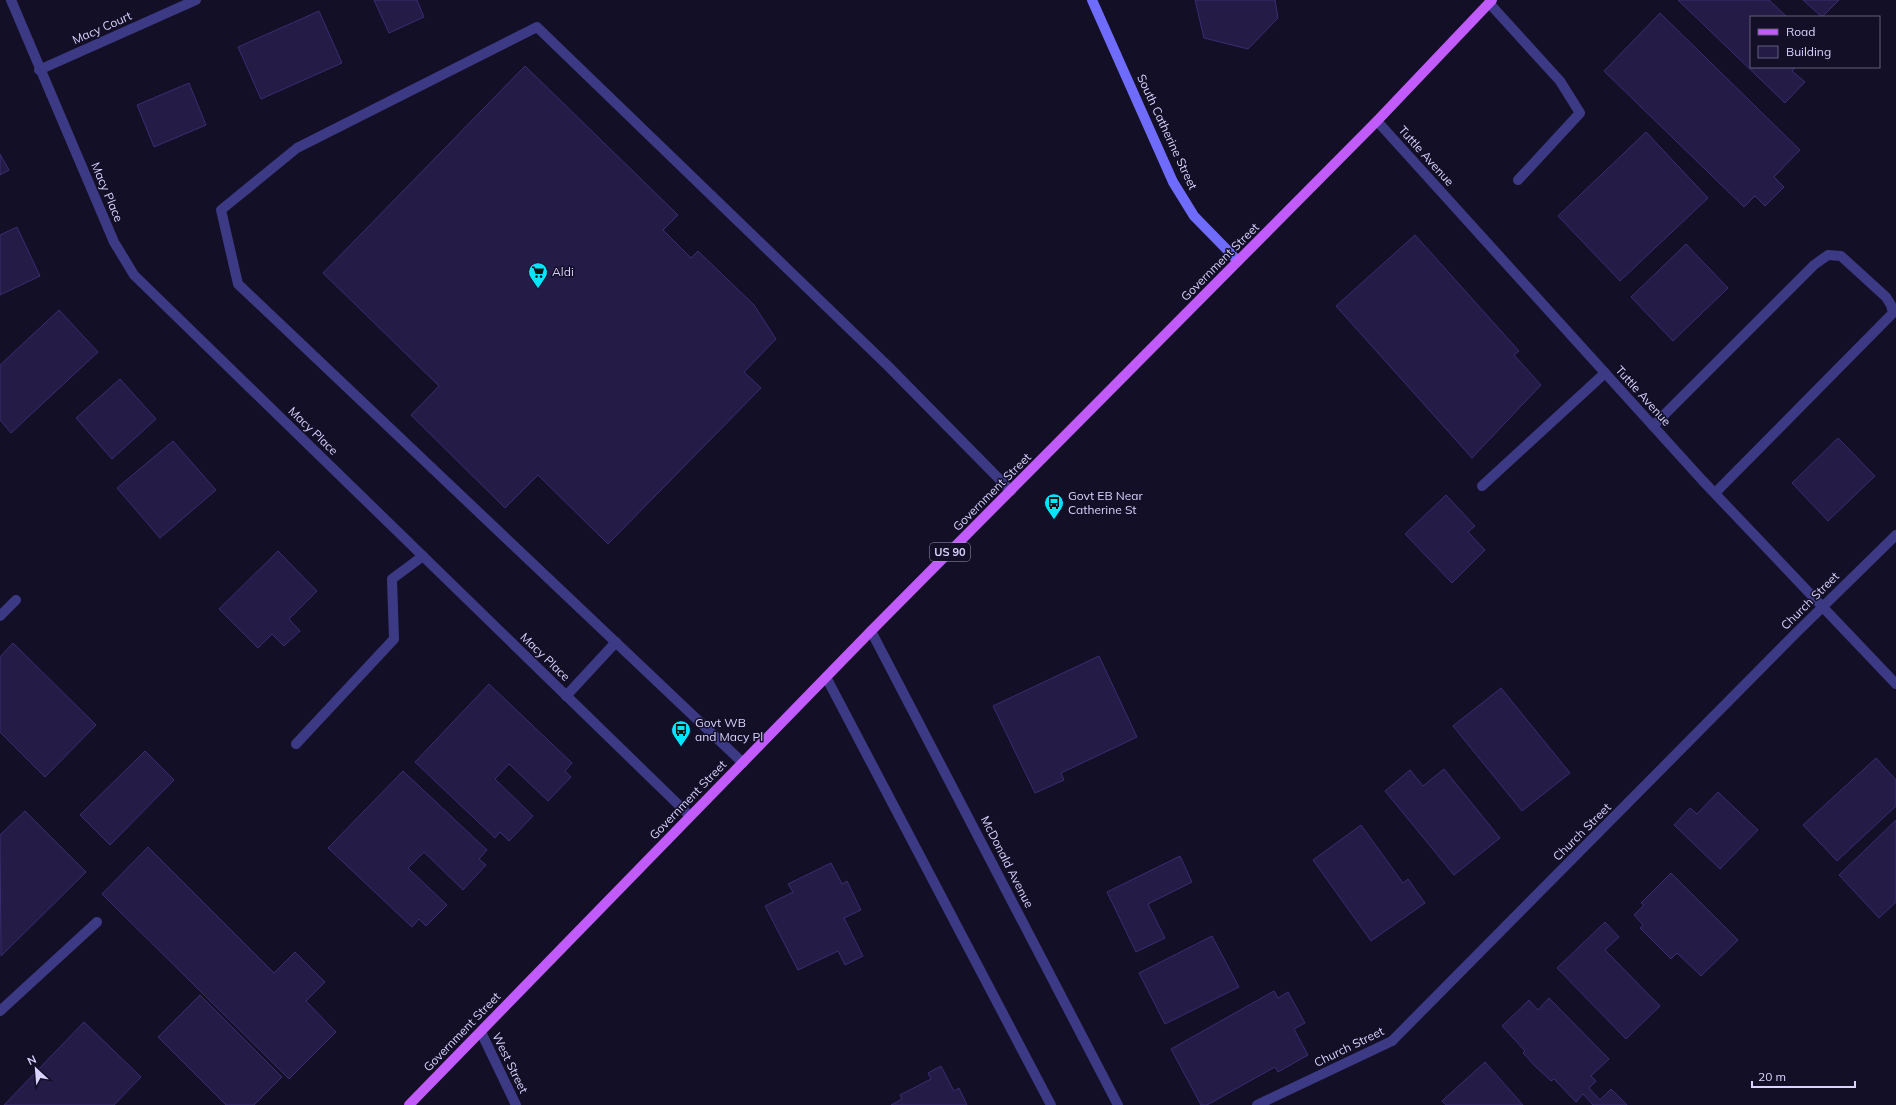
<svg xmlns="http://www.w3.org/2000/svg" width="1896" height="1105" font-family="Mulish,sans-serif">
<rect width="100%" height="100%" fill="#130f26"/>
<path fill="#241b47" stroke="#3b2d73" d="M374 0H417L424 17 389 33Z
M1195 0H1275L1278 18 1248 49 1204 38Z
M1678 0H1769L1787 17H1751V67H1796L1792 71 1805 82 1785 103Z
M1803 0H1839L1822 17Z
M319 11 342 63 261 99 238 47Z
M1660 13 1800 150 1774 177 1784 187 1765 206 1755 196 1744 207 1604 71Z
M525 66 678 215 663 230 691 258 698 251 754 305 776 339 744 372 761 388 608 544 538 475 505 508 411 415 439 386 323 273Z
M189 83 206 125 154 147 137 105Z
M1646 132 1708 198 1620 281 1558 216Z
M0 154 9 170 0 175Z
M17 227 40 276 0 295V235Z
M1415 235 1519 351 1514 355 1541 385 1472 458 1336 306Z
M1686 244 1728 288 1673 341 1631 297Z
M59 310 98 352 11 433 0 420V365Z
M120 379 156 419 112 459 76 418Z
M1838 438 1875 476 1828 521 1792 483Z
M173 441 216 490 160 538 117 488Z
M1446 495 1475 526 1468 532 1485 550 1452 583 1405 534Z
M278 551 317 591 289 619 300 631 284 646 272 634 258 648 219 609Z
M13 643 96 725 45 777 0 732V657Z
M1099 656 1137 737 1061 773 1064 780 1035 793 993 706Z
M489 684 572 763 565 771 571 777 548 801 509 764 495 779 533 816 509 841 500 832 495 838 415 762Z
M1501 688 1570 773 1522 811 1453 726Z
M145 751 174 780 110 845 80 815Z
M1876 758 1896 780V806L1837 861 1803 825Z
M1444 769 1500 838 1454 875 1385 791 1410 770 1423 786Z
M403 771 487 850 479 859 486 865 463 890 424 852 408 868 447 905 426 926 419 919 412 927 328 848Z
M1718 792 1758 830 1720 869 1674 825 1690 808 1697 814Z
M25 811 86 872 1 956 0 835Z
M1896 820V902L1879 918 1839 875Z
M1361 825 1403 883 1408 879 1425 903 1371 941 1313 860Z
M148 847 274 973 295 952 325 982 306 1001 336 1032 289 1079 102 894Z
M1180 856 1192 882 1148 904 1165 938 1136 952 1107 892Z
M831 863 842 884 847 881 861 910 844 918 863 956 845 965 838 951 798 970 765 906 793 892 788 884Z
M1671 873 1738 940 1701 976 1677 953 1671 959 1640 928 1643 925 1634 915 1644 905 1641 903Z
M1605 922 1619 937 1605 950 1660 1006 1626 1039 1557 968Z
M1212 936 1239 987 1165 1024 1139 973Z
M1274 991 1278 998 1288 992 1305 1023 1294 1029 1308 1055 1278 1072 1275 1067 1207 1105H1201L1171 1049Z
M200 995 282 1077 254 1105H226L158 1037Z
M1549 998 1609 1059 1591 1076 1596 1081 1589 1088 1600 1100 1611 1089 1627 1105H1593L1583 1094 1576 1102 1554 1079 1551 1081 1535 1066 1523 1053 1525 1051 1502 1026 1529 1000 1538 1010Z
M84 1022 141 1077 114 1105H4Z
M1485 1062 1523 1105H1446L1442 1101Z
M941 1066 954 1091 959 1088 967 1105H891L902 1099 900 1095 931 1079 928 1073Z"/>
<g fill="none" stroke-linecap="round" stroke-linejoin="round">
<path stroke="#3d3a85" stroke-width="10" d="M1489 3 1560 81 1580 113 1518 180
M1653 426 1814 265 1828 255 1841 256 1886 297 1891 305 1893 313 1715 493
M1482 486 1605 373
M0 616 16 600
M566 696 616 642
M296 744 394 639 392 579 423 556
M743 763 238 284 221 210 297 148 537 27 888 366 1011 491
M0 1011 97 922
M1257 1105 1392 1041"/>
<path stroke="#3d3a85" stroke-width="10" d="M11 0 114 242 134 275 690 816
M39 70 196 0
M1377 121 1702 480 1896 684
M871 631 1118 1105
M826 677 1051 1105
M481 1032 516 1105
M1392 1041 1797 632 1896 535"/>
<path stroke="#6f6bff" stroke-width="10" d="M1092 0 1173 182 1194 216 1238 261"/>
<path stroke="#c25bff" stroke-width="10" d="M409 1105 871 631 1377 121 1492 0"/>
</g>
<defs>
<symbol id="supermarket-pin" viewBox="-11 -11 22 30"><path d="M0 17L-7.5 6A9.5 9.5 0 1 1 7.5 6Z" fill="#00e5ff" stroke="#130f26"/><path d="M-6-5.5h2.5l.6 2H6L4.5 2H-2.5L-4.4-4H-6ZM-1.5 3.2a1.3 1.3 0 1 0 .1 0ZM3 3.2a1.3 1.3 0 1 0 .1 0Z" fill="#111"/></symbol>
<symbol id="bus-pin" viewBox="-11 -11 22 30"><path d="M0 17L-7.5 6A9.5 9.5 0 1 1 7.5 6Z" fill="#00e5ff" stroke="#130f26"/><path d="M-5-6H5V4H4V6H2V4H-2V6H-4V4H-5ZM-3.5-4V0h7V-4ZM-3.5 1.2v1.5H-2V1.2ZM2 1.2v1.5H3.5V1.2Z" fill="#111"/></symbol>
</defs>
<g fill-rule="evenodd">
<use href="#supermarket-pin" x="527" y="261" width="22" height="30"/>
<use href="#bus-pin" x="1043" y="492" width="22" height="30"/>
<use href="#bus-pin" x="670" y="719" width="22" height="30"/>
</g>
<g text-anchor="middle" stroke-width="3" stroke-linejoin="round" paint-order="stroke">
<rect fill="#130f26" stroke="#9e99be" stroke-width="1" x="930" y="543" width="40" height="18" rx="3"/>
<g font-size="11" font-weight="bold" fill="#d9d4ff">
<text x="950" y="556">US 90</text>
</g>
<g font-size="12" fill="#d9d4ff" stroke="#130f26">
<text transform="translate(102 28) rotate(-24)" y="4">Macy Court</text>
<text transform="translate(1167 132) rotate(65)" y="4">South Catherine Street</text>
<text transform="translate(1426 156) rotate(48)" y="4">Tuttle Avenue</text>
<text transform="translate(107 192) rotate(67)" y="4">Macy Place</text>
<text transform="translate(1220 262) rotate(-45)" y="4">Government Street</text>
<text transform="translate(1643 396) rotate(48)" y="4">Tuttle Avenue</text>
<text transform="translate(313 431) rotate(44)" y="4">Macy Place</text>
<text transform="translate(992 492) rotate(-45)" y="4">Government Street</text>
<text transform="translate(1810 601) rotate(-45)" y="4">Church Street</text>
<text transform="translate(545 657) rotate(44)" y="4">Macy Place</text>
<text transform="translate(688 800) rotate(-46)" y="4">Government Street</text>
<text transform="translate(1582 832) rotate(-45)" y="4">Church Street</text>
<text transform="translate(1007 862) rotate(63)" y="4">McDonald Avenue</text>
<text transform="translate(462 1032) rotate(-46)" y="4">Government Street</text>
<text transform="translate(1349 1047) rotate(-26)" y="4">Church Street</text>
<text transform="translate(510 1063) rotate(64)" y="4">West Street</text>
</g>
<g font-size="12" fill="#d9d4ff" stroke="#130f26" text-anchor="start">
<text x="552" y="276">Aldi</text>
<text x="1068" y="500">Govt EB Near<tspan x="1068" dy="14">Catherine St</tspan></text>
<text x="695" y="727">Govt WB<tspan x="695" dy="14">and Macy Pl</tspan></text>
</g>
</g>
<rect x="1750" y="16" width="130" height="52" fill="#130f26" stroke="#625e7d"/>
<rect x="1758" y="29" width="20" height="6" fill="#c25bff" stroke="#625e7d"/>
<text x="1786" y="36" font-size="12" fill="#d9d4ff">Road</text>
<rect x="1758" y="46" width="20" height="12" fill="#241b47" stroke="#625e7d"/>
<text x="1786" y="56" font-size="12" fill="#d9d4ff">Building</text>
<g transform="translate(36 1069) rotate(334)" stroke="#130f26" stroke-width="3" paint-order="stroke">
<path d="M0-3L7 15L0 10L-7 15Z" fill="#d9d4ff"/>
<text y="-6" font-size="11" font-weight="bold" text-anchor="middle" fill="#d9d4ff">N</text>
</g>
<path d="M1752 1081v6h103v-6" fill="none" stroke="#d9d4ff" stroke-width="2"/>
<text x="1758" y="1081" font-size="12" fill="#d9d4ff" stroke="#130f26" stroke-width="3" paint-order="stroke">20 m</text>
</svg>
